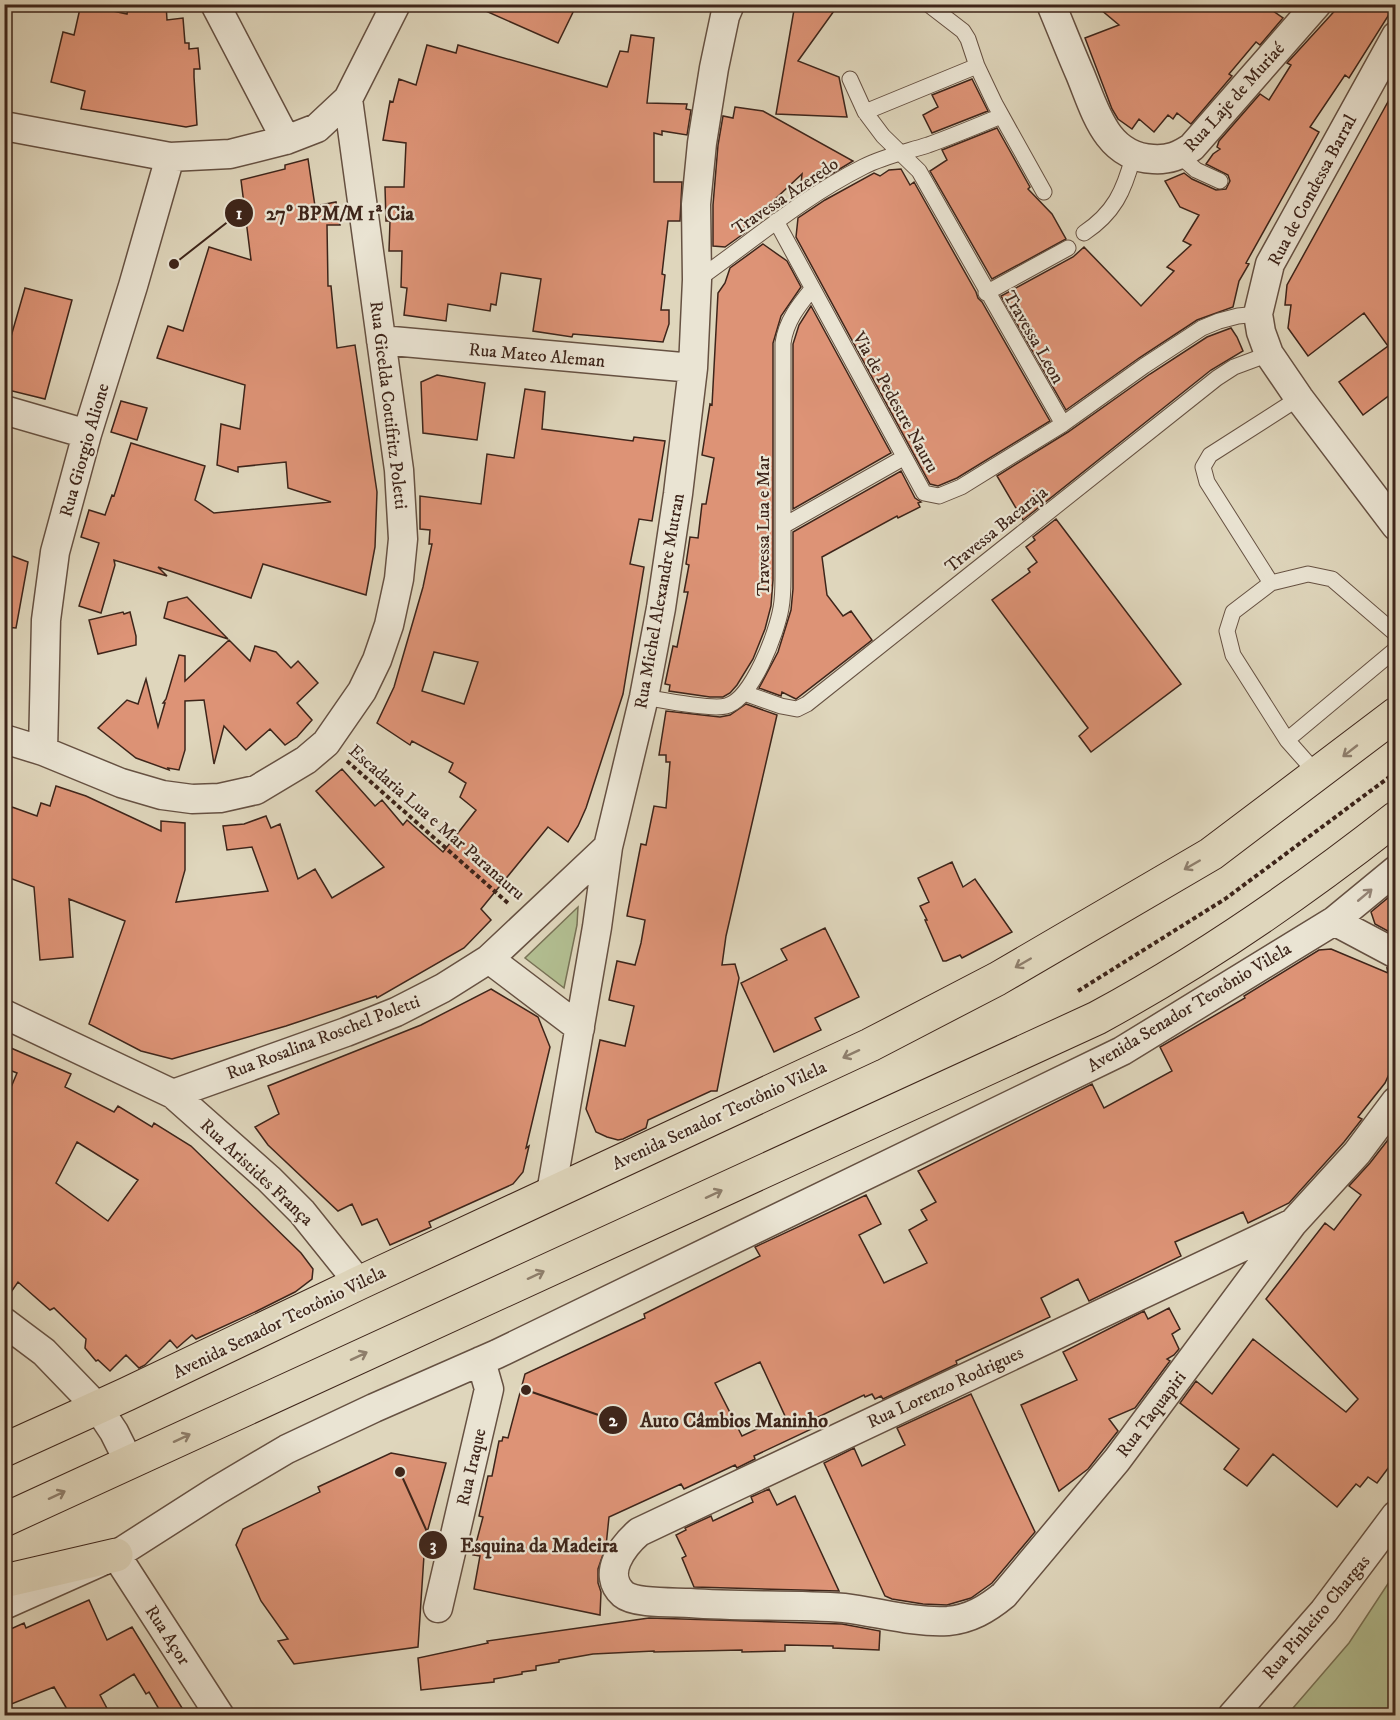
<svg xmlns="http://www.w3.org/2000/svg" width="1400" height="1720" font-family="'IM FELL DW Pica',serif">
<rect width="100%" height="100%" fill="#dfd6bc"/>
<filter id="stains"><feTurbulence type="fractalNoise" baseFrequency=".00333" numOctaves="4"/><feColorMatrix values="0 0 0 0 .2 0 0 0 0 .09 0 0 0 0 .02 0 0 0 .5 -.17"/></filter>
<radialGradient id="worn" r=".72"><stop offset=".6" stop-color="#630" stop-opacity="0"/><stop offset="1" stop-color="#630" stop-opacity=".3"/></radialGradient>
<path fill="#b2be91" stroke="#787256" stroke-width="1.5" d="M578 907 577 925 564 988 525 958Z
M1395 1573V1715H1287L1349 1643Z"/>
<path fill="#dd9376" stroke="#3e251a" stroke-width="1.5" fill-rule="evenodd" d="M81 4 127 14 129 4H166L167 20 183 18 185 43H189V49L198 48 200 69H194V77L197 125 186 127 81 109 85 91 51 82 63 32 74 35Z
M470 4H577L558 43Z
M795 4H839L798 61 839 77 847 117 776 114Z
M1094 4H1263L1283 18 1260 45 1256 42 1229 74 1232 76 1191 124 1177 113 1173 119 1168 115 1154 132 1139 119 1132 129 1118 119 1112 109 1085 38 1119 25Z
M1341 4 1395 5 1349 78 1345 75 1310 127 1319 132 1246 263 1249 264 1239 281 1233 307 1197 320 1139 358 1066 410 1001 296 1073 257 1084 247 1141 306 1174 271 1167 267 1191 245 1183 241 1199 215 1180 207 1165 181 1184 173 1192 179 1216 190 1226 189 1230 181 1228 175 1206 164 1213 154 1220 149 1217 147 1219 141 1260 94 1269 100 1291 65 1287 63Z
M631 35 654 38 647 103 687 104 686 109 691 110 687 135 662 131V135L654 133V182H682L680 221H668L662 274 665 275 661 310H669V324L663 342 573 334 572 337 533 331 541 279 501 273 496 305 491 304 490 311 448 304 446 321 404 315 407 288 401 287 402 251H389L390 221H386L385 187H404L406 143 383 140 390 101 393 102 399 79 416 85 427 45 456 53 458 45 607 87 620 51 628 52Z
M972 79 988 111 932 133 923 115 938 107 932 95Z
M1395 89V391L1363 415 1339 382 1388 346 1364 313 1308 356 1288 328 1291 305H1285L1287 285Z
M735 107 763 111 853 161 800 193 802 174 743 229 746 232 725 247 713 246V205L718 145 723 116 733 118Z
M997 128 1030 187 1028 189 1052 214 1066 239 992 279 930 171 947 160 942 150Z
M308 159 315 206 336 202 340 225H327L328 286H331L337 348 355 345 377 492 375 547 366 595 263 564 251 598 158 567 167 576 114 560 115 565 101 613 79 606 99 543 81 537 89 510 105 515 112 495 114 496 131 443 205 466 195 500 214 513 331 502 288 488 286 462 238 467V472L217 465 221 424 240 429 245 385 157 358 168 326 183 331 209 247 251 260 241 180 285 169V165Z
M901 169 910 185 914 182 976 292 978 298 982 302 1050 421 957 478 938 486 930 484 796 237 798 218 825 200 874 173 880 176 889 170Z
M763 244 787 261 801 287 781 316 773 343V580L771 606 765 629 753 659 737 685 730 693 723 697H710L669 691 670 685 665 684 673 646 677 647 688 592H684L689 565 686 564 690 537 698 538 702 504H706L714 458 702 455 710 404 712 405 718 293 725 283 730 268Z
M25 288 72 300 45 399 4 389V338L10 340Z
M811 306 891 453 793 509V344L799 325Z
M1231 328 1237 337 1243 351 1211 370 1023 520 997 476 1068 432 1150 374 1207 337Z
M437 375 485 383 477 440 423 433 421 382Z
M525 389 545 392 542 429 633 441 634 437 665 441 652 521 639 519 630 564 644 567 623 694 586 808 578 826 568 842 548 827 481 909 491 920 464 948 377 998 376 996 286 1026 172 1059 141 1051 89 1024 125 921 69 899 73 957 40 960 34 887 4 876V829L12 807 37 816 41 803 50 806 56 786 86 796 161 831V821L185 823V870L176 902 268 891 252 847 227 850 223 826 244 824 266 816 271 828 280 824 298 879 315 869 332 898 384 867 316 791 342 769 375 806 382 800 403 825 407 820 443 852 476 810 460 797 466 783 449 772 453 763 412 741 410 745 377 723 394 687 423 587 432 544H429L430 530 420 529V496L481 504 487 454 514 458ZM434 652 478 662 464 704 422 691Z
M121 401 147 408 137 440 111 432Z
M901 471 915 498 921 502 918 503 920 507 898 518 897 516 822 557 827 595 843 616 851 611 872 640 796 699 782 692 781 696 759 688 778 652 791 610 793 589V532Z
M1056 519 1181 684 1091 752 1079 736 1088 728 992 600 1030 572 1028 569 1037 562 1026 547 1035 540 1033 537Z
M4 553 28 562 16 628 4 627Z
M187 597 228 639 164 618 168 602Z
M123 612 124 614 130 612 136 636V645L98 654 89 620Z
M229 640 250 661 255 646 276 652 291 668 298 661 318 683 297 703 312 720 297 737 285 745 270 729 246 750 224 726 214 764 204 700 185 701V750L179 770 168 768 169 770 136 758 98 728 127 700 138 704 146 679 158 727 165 703H163L166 699 179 655 185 656V681Z
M746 704 777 715 726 936 722 965 735 964 739 978 717 1091H711L648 1120 646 1128 623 1139 618 1140 607 1137 596 1132 586 1109 600 1040 625 1046 634 1006 609 1000 617 961 635 965 641 943 645 920 627 916 641 844 646 845 654 806 666 808 670 762H666V755H659L666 711 720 717 730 715Z
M952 862 963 887 975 879 1012 932 962 958 960 955 946 961H943L925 920H927L920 906 929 902 918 878Z
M1395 892V935L1375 924 1371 912Z
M825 928 859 997 815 1018 821 1030 774 1052 741 983 787 960 781 949Z
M1331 949 1388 973 1387 968 1395 970V975H1393L1395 976V1061L1385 1083 1358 1117 1362 1119 1344 1142 1289 1203 1248 1223 1243 1212 1175 1242 1181 1256 1089 1301 1078 1279 1041 1298 1050 1317 956 1361 957 1364 883 1399 881 1396 875 1399 872 1394 865 1397 864 1395 816 1418 820 1425 754 1456 755 1459 737 1468 735 1465 684 1489 681 1484 609 1517 606 1546 598 1569V1583L601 1592 600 1615 474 1589 480 1556 473 1555 483 1517 479 1516 488 1476H492L499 1441H502L503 1437 508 1438 525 1374 645 1318 644 1314 760 1256 755 1247 866 1195 881 1224 859 1235 884 1283 927 1263 909 1230 927 1220 921 1210 936 1202 918 1171 1092 1084 1104 1108 1172 1071 1160 1047 1245 998 1244 996 1319 950ZM760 1362 785 1416 742 1436 715 1383Z
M491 989 538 1017 550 1047 526 1148 529 1146 523 1172 513 1184 429 1222 431 1227 390 1245 377 1219 362 1225 352 1204 338 1211 268 1145 255 1127 279 1114 268 1086 421 1025Z
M4 1045 71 1074 65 1087 114 1112 118 1106 152 1127 154 1123 191 1146 301 1253 313 1269 312 1279 295 1292 257 1311 196 1339 192 1335 177 1348 170 1340 145 1365 139 1368 126 1355 110 1371 98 1360 96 1361 85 1348 86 1339 54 1308 50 1310 18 1282 4 1302V1104L17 1073 4 1068ZM77 1142 138 1180 108 1221 56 1183Z
M1391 1136 1395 1138V1459L1377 1483 1368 1477 1360 1487 1356 1484 1337 1507 1273 1454 1247 1486 1224 1469 1239 1449 1180 1403 1196 1381 1212 1394 1253 1339 1346 1412 1358 1399 1266 1299 1325 1223 1334 1230 1361 1195 1349 1186 1370 1163Z
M1169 1308 1180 1329 1172 1334 1179 1349 1174 1355 1167 1359 1170 1361 1135 1408 1109 1419 1118 1431 1088 1469 1059 1491 1021 1405 1077 1380 1063 1352 1144 1311 1148 1319Z
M971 1394 1035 1532 992 1583 971 1598 947 1605 923 1604 892 1599 885 1596 824 1463 854 1448 862 1466 905 1445 897 1428Z
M391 1453 446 1463 425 1540 418 1647 294 1664 278 1641 288 1639 261 1601 236 1545 243 1529 320 1492 318 1487Z
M769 1489 777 1505 795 1496 839 1591 694 1587 682 1558 686 1556 676 1535 686 1530 685 1528 711 1516 713 1521 753 1502 751 1497Z
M89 1600 107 1640 132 1627 187 1716H163L149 1692 146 1694 134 1674 100 1695 111 1716H71L54 1687 4 1707V1632L24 1623 26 1628Z
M649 1618 842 1624 880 1631 879 1650 833 1648V1646L785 1645V1651L742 1652V1650L654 1652V1651L593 1654 559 1660V1662L536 1666V1670L522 1672V1674L494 1679V1682L421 1690 418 1658 488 1643 487 1641Z"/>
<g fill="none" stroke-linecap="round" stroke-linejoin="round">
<defs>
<path id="service" d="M928 4 963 31 968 39 977 66 995 104 1044 192
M850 79 865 112 883 136 919 171 1063 424 1144 366 1202 328 1219 321 1238 316 1258 314
M865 112 977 66
M1180 156 1196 170 1220 181
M776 221 924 493 939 496 961 487 1063 424
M1084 233C1114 213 1124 191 1133 157
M697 280C751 242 803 197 863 167 884 156 906 152 928 145 953 136 977 126 1001 116
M986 293 1068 248
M783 526 903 458
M1271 583 1207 482 1203 467 1210 455 1299 398
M744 693 781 706 797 709 807 704 1217 378 1234 367 1269 354
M644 697C662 700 711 710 726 706 752 700 777 632 781 608 783 598 783 587 783 576V343C786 321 799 305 812 289
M1287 740 1396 649
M1318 775 1287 740 1233 655 1227 631 1233 612 1271 583 1308 574 1332 579 1396 634"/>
<path id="minor" d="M215 4 286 140
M1051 4C1061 28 1070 51 1080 74 1095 110 1106 157 1153 159 1169 160 1179 156 1192 147L1317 4
M1396 36 1270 264 1258 314 1261 332 1269 354 1299 398 1396 526
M4 126 170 157 230 154 286 140 317 128 348 99 396 4
M381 340 693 368
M4 410 87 434
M4 739 43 751 121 783 162 795 192 799 220 798 256 790 306 760 326 743 362 691 377 660 389 625 399 579 403 539 399 470 348 99
M43 751 46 620 55 552 87 434 133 286 170 157
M1334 921 1396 954
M489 959 580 1028
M4 1014 173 1094 269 1179 302 1212 359 1283
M173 1094 346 1032 396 1012 443 988 489 959 608 847
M551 1193 597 927 608 847 644 697 661 608 678 494 693 368 697 280 696 204 702 143 714 68 725 16 730 4
M1293 1223 639 1532C623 1546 601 1574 623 1594 635 1604 674 1602 690 1603 741 1607 793 1604 844 1608 878 1612 913 1623 948 1621 970 1619 987 1609 1004 1595L1117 1460 1293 1223 1357 1153 1396 1101
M4 1322 44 1352 98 1408 114 1432 129 1462
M116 1555 220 1716
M4 1605 116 1555 216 1491 287 1449 374 1408 497 1354 1122 1051 1334 921 1396 870
M438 1608 489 1389 481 1361
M1232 1716 1324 1611 1396 1515"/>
<path id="primary" d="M4 1450 127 1394 359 1283 870 1045 997 979 1211 854 1396 714
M4 1520 1097 1018C1202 961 1302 892 1396 818
M4 1581 116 1555"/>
</defs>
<use href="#service" stroke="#665142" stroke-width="17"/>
<use href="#minor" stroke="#665142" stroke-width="31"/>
<use href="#primary" stroke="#3e251a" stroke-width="35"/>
<path stroke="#3e251a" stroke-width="4" stroke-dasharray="4.5 3" stroke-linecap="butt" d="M347 761 508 903
M1078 991 1225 899 1396 772"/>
<use href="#service" stroke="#eae4d3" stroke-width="15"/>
<use href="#minor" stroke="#eae4d3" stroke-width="28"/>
<use href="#primary" stroke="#dfd6bc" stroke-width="33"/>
</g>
<defs><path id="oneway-shaft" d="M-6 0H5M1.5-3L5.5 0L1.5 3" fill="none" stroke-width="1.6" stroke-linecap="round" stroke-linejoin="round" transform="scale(1.5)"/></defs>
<g stroke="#8e7e6b">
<use href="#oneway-shaft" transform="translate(1350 751) rotate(142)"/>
<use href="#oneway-shaft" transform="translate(1192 865) rotate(150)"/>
<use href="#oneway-shaft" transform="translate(1023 963) rotate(150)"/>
<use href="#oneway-shaft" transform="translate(851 1054) rotate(155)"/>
<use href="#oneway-shaft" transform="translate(714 1194) rotate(-25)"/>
<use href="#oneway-shaft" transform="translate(536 1275) rotate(-25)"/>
<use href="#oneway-shaft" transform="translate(359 1356) rotate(-25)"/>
<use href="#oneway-shaft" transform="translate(182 1438) rotate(-25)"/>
<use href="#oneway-shaft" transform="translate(57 1495) rotate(-25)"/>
</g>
<use stroke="#948476" href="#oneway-shaft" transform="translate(1365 895) rotate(-40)"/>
<g text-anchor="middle" stroke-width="4.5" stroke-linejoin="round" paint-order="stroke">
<g font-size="18" fill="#3e251a" stroke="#eae4d3">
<text transform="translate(1234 97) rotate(-48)" y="6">Rua Laje de Muriaé</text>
<text transform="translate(1312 190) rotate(-62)" y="6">Rua de Condessa Barral</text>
<text transform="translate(785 196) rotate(-34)" y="6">Travessa Azeredo</text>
<text transform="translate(1034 337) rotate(60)" y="6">Travessa Leon</text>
<text transform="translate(537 355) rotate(5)" y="6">Rua Mateo Aleman</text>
<text transform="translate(896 402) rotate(61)" y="6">Via de Pedestre Nauru</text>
<text transform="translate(389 405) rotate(83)" y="6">Rua Gicelda Cottifritz Poletti</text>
<text transform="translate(84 450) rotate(-74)" y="6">Rua Giorgio Alione</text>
<text transform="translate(763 526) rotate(-90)" y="6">Travessa Lua e Mar</text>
<text transform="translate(996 529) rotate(-39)" y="6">Travessa Bacaraja</text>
<text transform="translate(659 601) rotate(-80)" y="6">Rua Michel Alexandre Mutran</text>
<text transform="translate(437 822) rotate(41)" y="6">Escadaria Lua e Mar Paranauru</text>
<text transform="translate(1189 1007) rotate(-31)" y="6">Avenida Senador Teotônio Vilela</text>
<text transform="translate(323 1037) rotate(-21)" y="6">Rua Rosalina Roschel Poletti</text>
<text transform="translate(719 1115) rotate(-25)" y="6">Avenida Senador Teotônio Vilela</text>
<text transform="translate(257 1172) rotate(43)" y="6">Rua Aristides França</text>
<text transform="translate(279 1322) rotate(-26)" y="6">Avenida Senador Teotônio Vilela</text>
<text transform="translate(945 1387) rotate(-25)" y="6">Rua Lorenzo Rodrigues</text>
<text transform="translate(1151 1414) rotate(-53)" y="6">Rua Taquapiri</text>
<text transform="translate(471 1467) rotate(-77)" y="6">Rua Iraque</text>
<text transform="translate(1316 1617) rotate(-50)" y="6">Rua Pinheiro Chargas</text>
<text transform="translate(168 1635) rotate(57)" y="6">Rua Açor</text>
</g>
</g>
<path fill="none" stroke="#3e251a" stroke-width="2" d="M174 264L239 213M526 1390L613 1420M400 1472L433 1545"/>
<g fill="#3e251a" stroke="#eae4d3" stroke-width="2">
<circle cx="174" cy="264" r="6"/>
<circle cx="526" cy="1390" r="6"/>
<circle cx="400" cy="1472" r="6"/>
<circle cx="239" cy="213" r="15"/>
<circle cx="613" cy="1420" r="15"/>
<circle cx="433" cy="1545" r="15"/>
</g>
<g font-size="18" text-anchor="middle" font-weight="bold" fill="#fff">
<text x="239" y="219">1</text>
<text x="613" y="1426">2</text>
<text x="433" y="1551">3</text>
</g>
<g font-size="20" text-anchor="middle" font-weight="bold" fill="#3e251a" stroke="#eae4d3" stroke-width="4.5" stroke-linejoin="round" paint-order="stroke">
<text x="340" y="220">27º BPM/M 1ª Cia</text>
<text x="734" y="1427">Auto Câmbios Maninho</text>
<text x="539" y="1552">Esquina da Madeira</text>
</g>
<rect width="1400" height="1720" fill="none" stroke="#dfd6bc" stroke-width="24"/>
<rect x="6" y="6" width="1388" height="1708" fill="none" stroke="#3e251a" stroke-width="3"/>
<rect x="12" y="12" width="1376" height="1696" fill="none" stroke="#3e251a" stroke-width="1.5"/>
<rect width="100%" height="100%" filter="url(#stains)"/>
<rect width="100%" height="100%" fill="url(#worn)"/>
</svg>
